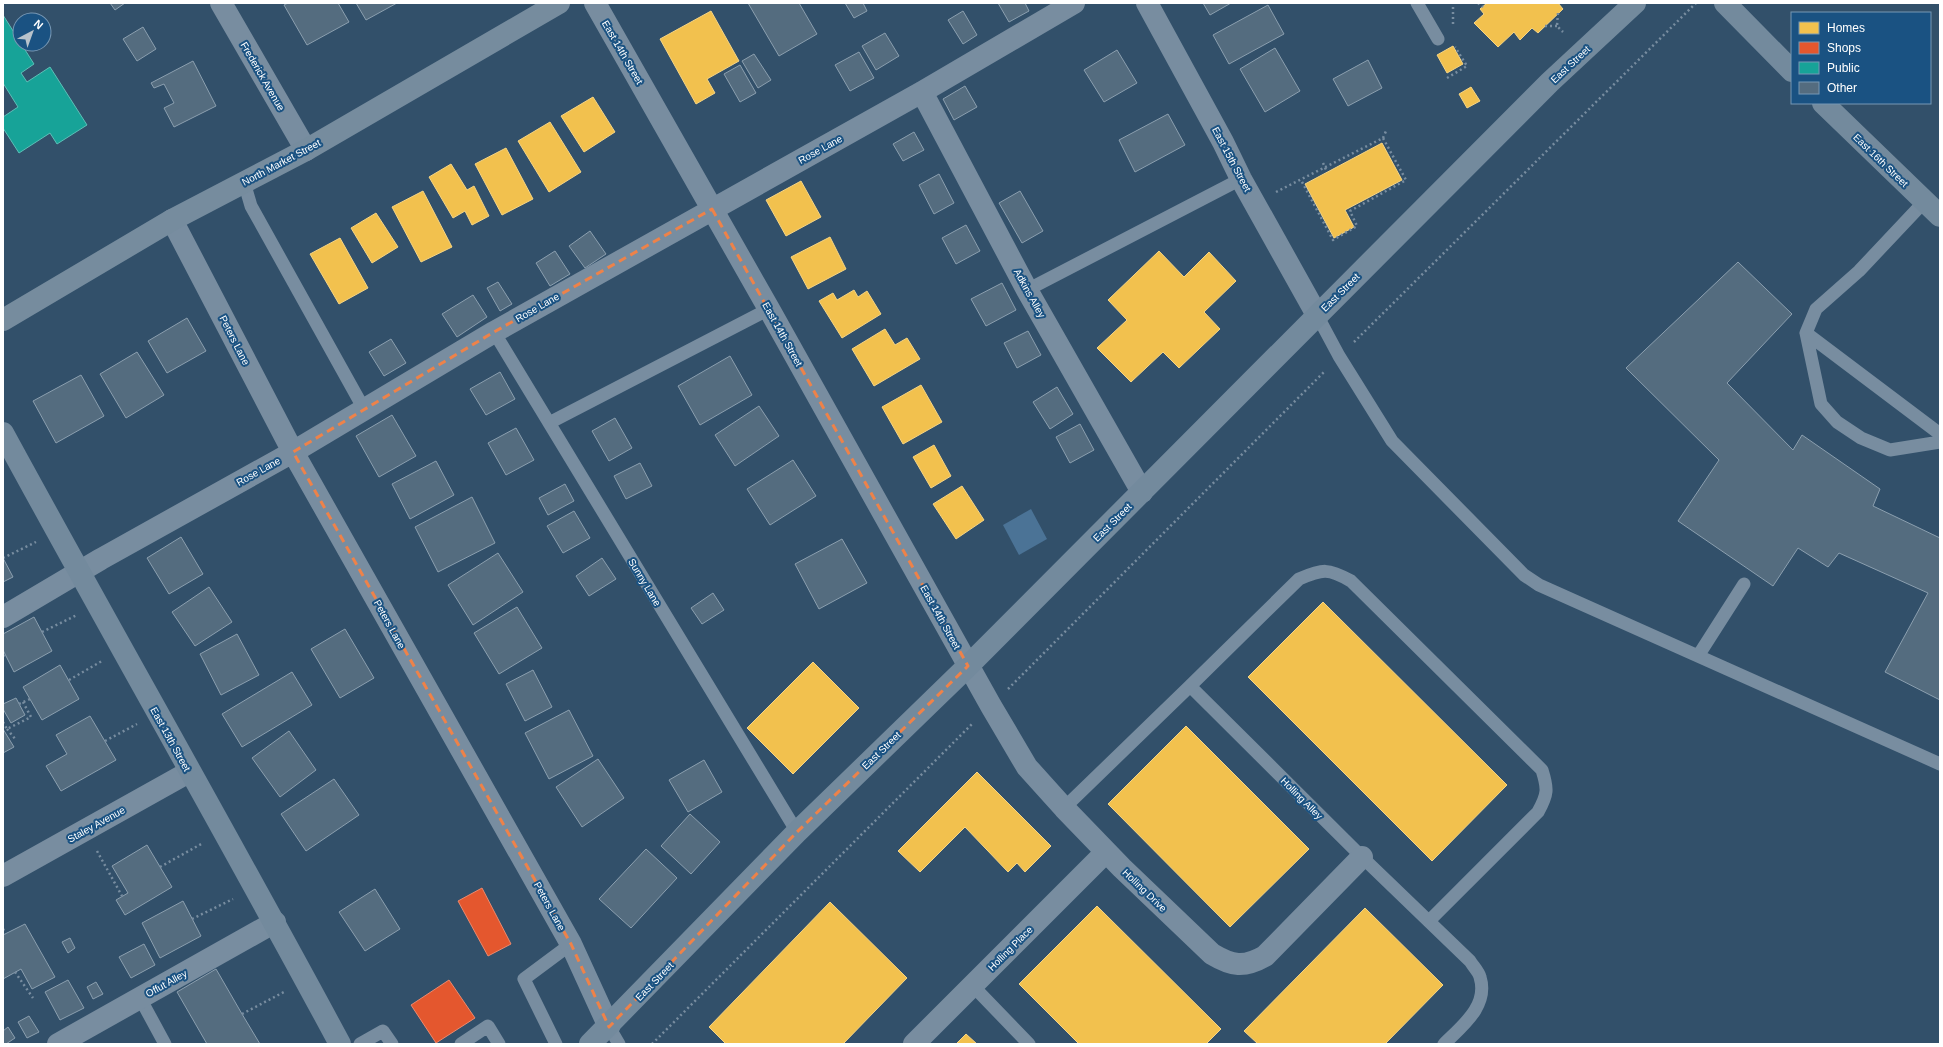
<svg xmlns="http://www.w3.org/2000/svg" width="1943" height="1047" font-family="Helvetica,sans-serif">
<rect width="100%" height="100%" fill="#32506a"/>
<path fill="#4b7396" d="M1031 509 1047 539 1019 555 1003 525Z"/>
<path fill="#f2c14e" stroke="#f6d483" d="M1487 3H1558L1563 9 1538 33 1532 28 1520 40 1514 32 1498 47 1474 23 1484 14 1480 9Z
M711 11 739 61 707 79 715 93 696 104 660 39Z
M1453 46 1463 64 1447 73 1437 55Z
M1471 87 1480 101 1467 108 1459 94Z
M593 97 615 132 584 152 561 116Z
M550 122 581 172 549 192 518 141Z
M1382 143 1402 180 1345 210 1354 227 1334 238 1305 184Z
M506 148 533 199 502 215 475 164Z
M451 164 467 190 474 186 489 216 472 225 465 211 453 218 429 177Z
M801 181 821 217 786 236 766 200Z
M423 191 452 247 421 262 392 207Z
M376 213 398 247 372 263 351 228Z
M830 237 846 269 808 289 791 257Z
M340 238 368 288 339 304 310 254Z
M1159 251 1184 277 1209 252 1236 281 1204 312 1220 329 1179 368 1163 352 1131 382 1097 348 1127 320 1108 300Z
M854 290 858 297 867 291 881 314 842 338 819 301 833 293 837 300Z
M885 329 895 345 907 338 920 359 874 386 852 349Z
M921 385 942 422 903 444 882 407Z
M934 445 951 476 931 488 913 457Z
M962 486 984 520 956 539 933 504Z
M1323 602 1507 785 1432 861 1248 677Z
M813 662 859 708 793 774 747 728Z
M1186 726 1309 849 1230 927 1108 804Z
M977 772 1051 846 1025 872 1017 863 1008 872 965 827 920 872 898 851Z
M830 902 907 978 843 1044H726L709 1027Z
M1097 906 1221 1029 1206 1044H1079L1019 984Z
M1365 908 1443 985 1385 1044H1258L1244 1031Z
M966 1034 977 1044H956Z"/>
<path fill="#e4572e" stroke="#ec896d" d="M482 888 511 944 488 956 458 901Z
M449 980 475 1018 436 1043 411 1005Z"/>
<path fill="#17a398" stroke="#5dbfb7" d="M3 15 34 64 21 73 27 82 50 67 87 125 57 144 50 133 19 153 3 128V117L18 107 3 83Z"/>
<path fill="#546c7f" stroke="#8b9faf" d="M110 3H125L115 10Z
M288 3H338L349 22 307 45 284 5Z
M356 3H397L366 20Z
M748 3H799L817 34 779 56Z
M845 3H863L867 11 854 18Z
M998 3H1025L1029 11 1009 22Z
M1203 3H1231L1210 15Z
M1268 5 1284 34 1229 64 1213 35Z
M963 11 977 35 963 44 948 20Z
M143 27 156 49 137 61 123 39Z
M885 33 899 56 876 70 862 46Z
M1275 48 1300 91 1265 112 1240 69Z
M1117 50 1137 83 1104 102 1084 70Z
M859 52 874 78 850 91 835 65Z
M754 54 771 80 758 88 742 61Z
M1368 60 1382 88 1348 106 1333 79Z
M193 61 216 106 174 127 164 108 174 103 164 84 154 88 151 83Z
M740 65 756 93 740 102 724 74Z
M965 86 977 107 954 120 943 99Z
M1168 114 1185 145 1135 172 1119 140Z
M914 132 924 150 903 161 893 144Z
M939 174 954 203 934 214 919 185Z
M1020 191 1043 231 1022 243 999 203Z
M966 225 980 251 956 264 942 238Z
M590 231 606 254 585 268 569 246Z
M555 251 570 274 550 286 536 263Z
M1738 262 1792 314 1727 383 1793 450 1802 435 1880 489 1873 506 1940 538V700L1885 672 1928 593 1839 553 1828 567 1798 548 1773 586 1678 521 1719 460 1626 368Z
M498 282 512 304 500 311 487 288Z
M1002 283 1016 310 986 326 971 299Z
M473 295 487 317 457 337 442 314Z
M187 318 206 351 167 373 148 341Z
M1028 331 1041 355 1017 368 1004 343Z
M391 339 406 363 384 376 369 352Z
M137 352 164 395 126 418 100 374Z
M730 356 752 395 700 425 678 386Z
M500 372 515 399 486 415 470 389Z
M81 375 104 416 56 443 33 401Z
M1057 387 1073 414 1050 429 1033 402Z
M759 406 779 436 735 466 715 435Z
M392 415 416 456 379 477 356 436Z
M615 418 632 448 609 461 592 431Z
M1080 424 1094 450 1070 463 1056 437Z
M516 428 534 460 506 475 488 443Z
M793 460 816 496 770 525 747 489Z
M436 461 454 495 410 519 392 484Z
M640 463 652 486 626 499 614 476Z
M565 484 574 501 548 515 539 498Z
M472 497 495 543 438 572 415 527Z
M574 511 590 538 563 553 547 526Z
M181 537 203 574 169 594 147 558Z
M842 539 867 583 819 609 795 564Z
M498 553 523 592 473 625 448 585Z
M3 558 13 577 3 582Z
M602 558 616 579 589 596 576 576Z
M209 587 232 622 195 646 172 612Z
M713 593 724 610 702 624 691 608Z
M517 607 542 648 499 674 474 633Z
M34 617 52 651 14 672 3 650V634Z
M345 629 374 678 340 698 311 649Z
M237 634 259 675 221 695 200 654Z
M60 665 79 699 42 720 23 687Z
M533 670 552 707 525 721 506 684Z
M292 672 312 705 242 747 222 714Z
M16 698 25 715 11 723 3 709V704Z
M569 710 593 756 549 779 525 733Z
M90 716 116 760 61 791 46 766 67 754 56 735Z
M3 729 14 747 3 753Z
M289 731 316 770 280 797 252 758Z
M598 759 624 798 582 827 556 787Z
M704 760 722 792 688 812 669 780Z
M334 779 359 815 306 851 281 814Z
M690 814 720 842 691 874 661 846Z
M147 845 172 887 125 915 116 900 128 893 112 866Z
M646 849 677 878 631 928 599 899Z
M375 889 400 929 365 951 339 912Z
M183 901 201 936 160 958 142 923Z
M25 924 55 977 32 989 21 969 3 979V935Z
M70 938 75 948 68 953 62 942Z
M144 944 155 965 131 978 119 957Z
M216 969 242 1014 260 1044H207L177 992Z
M68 980 84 1008 60 1020 45 992Z
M96 982 103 994 93 999 87 987Z
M29 1016 39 1032 27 1038 18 1022Z
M8 1027 15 1038 6 1044H3V1031Z"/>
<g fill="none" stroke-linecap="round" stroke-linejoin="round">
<path stroke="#788da0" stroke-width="2.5" stroke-dasharray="2 3" stroke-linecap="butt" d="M1478 3 1483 7
M1558 13 1557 26 1563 32
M1453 24V3
M1545 26H1557
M1447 78 1467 66 1455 47
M1383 138 1386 131
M1323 163 1327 172
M1276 192 1383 138 1406 180 1350 211 1357 226 1333 240 1301 180
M1354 342 1696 3
M3 558 36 542
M42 632 77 615
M3 656 5 655
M69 680 102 661
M1008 689 1325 371
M19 704 30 699
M3 722 7 729 31 717 23 702
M7 729 16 740
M105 741 137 724
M97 851 122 896
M160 867 203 843
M192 919 233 899
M3 929 6 934
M15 972 33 998
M242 1014 284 992
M652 1044 973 723"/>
<path stroke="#788da0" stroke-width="13" d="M1417 3 1438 39
M244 182 251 206 364 409
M1924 202 1859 271 1816 309 1806 333 1940 434
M1027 290 1241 179
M1317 315 1339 356 1392 441 1524 575 1539 585 1940 764
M494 332 797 832
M1806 333 1821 404 1837 422 1861 438 1890 450 1940 442
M549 423 769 309
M1698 656 1744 584
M1190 686 1299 579C1323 569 1328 568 1351 581L1542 770C1548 789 1548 794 1538 812L1429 921
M1064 808 1190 686 1362 857 1470 961C1473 966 1479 972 1480 977 1489 1006 1462 1026 1444 1044
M973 986 1029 1044
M140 998 165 1044
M609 1027 619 1044
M360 1044 383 1031 392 1044
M461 1044 488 1026 499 1044
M556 1044 524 979 571 944"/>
<path stroke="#788da0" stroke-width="22" d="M221 3 306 150
M595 3 769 309 991 706 1027 767 1064 808 1122 868 1212 954C1232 966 1244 968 1265 956L1362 857
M1147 3 1223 142 1241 179 1317 315
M922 92 1027 290 1142 492
M172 220 293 452 571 944 609 1027
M3 617 101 559 293 452 494 332 922 92 1074 3
M3 876 189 772
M58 1044 275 922
M914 1044 1106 852"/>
<path stroke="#738a9d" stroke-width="22" d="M1725 3 1792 71
M1823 103 1940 216
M3 433C114 637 230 839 340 1044
M590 1044 797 832 968 666 1550 82 1635 3"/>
<path stroke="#768c9e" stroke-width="22" d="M3 320 172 220 306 150 559 3"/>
</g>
<path fill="none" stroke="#ee8249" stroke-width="3" stroke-dasharray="8 5" stroke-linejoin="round" d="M712 209 968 666 797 832 609 1027 571 944 293 452 494 332Z"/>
<g text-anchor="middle" stroke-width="4" stroke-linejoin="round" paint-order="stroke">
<g font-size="10" fill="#fff" stroke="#1a5282">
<text transform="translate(623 52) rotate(60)" y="4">East 14th Street</text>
<text transform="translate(1570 64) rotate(-43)" y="4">East Street</text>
<text transform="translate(263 76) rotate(60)" y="4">Frederick Avenue</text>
<text transform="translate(820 149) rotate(-29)" y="4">Rose Lane</text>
<text transform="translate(1232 159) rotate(62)" y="4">East 15th Street</text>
<text transform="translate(1881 160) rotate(44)" y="4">East 16th Street</text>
<text transform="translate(281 162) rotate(-28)" y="4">North Market Street</text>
<text transform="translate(1340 292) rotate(-45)" y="4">East Street</text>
<text transform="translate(1030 293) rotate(61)" y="4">Adkins Alley</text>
<text transform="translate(537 307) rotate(-30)" y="4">Rose Lane</text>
<text transform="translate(783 334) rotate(61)" y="4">East 14th Street</text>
<text transform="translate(235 340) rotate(63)" y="4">Peters Lane</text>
<text transform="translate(258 471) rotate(-29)" y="4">Rose Lane</text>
<text transform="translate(1112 522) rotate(-45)" y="4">East Street</text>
<text transform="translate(645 582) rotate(59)" y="4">Sunny Lane</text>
<text transform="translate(941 617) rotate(61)" y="4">East 14th Street</text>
<text transform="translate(390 624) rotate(61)" y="4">Peters Lane</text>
<text transform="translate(171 739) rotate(61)" y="4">East 13th Street</text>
<text transform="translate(881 750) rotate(-44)" y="4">East Street</text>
<text transform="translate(1302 798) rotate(45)" y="4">Holling Alley</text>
<text transform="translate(96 824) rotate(-29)" y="4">Staley Avenue</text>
<text transform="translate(1145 890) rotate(44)" y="4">Holling Drive</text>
<text transform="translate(550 906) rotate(61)" y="4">Peters Lane</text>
<text transform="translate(1010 948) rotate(-45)" y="4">Holling Place</text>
<text transform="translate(654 981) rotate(-46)" y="4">East Street</text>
<text transform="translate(166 983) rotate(-29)" y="4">Offut Alley</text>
</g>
</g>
<rect width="1943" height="1047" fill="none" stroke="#ffffff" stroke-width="8"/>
<rect x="1791" y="12" width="140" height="92" fill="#1a5282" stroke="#7697b4"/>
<rect x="1799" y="22" width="20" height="12" fill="#f2c14e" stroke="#7697b4"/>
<text x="1827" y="32" font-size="12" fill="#ffffff">Homes</text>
<rect x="1799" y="42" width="20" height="12" fill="#e4572e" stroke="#7697b4"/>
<text x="1827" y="52" font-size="12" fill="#ffffff">Shops</text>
<rect x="1799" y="62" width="20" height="12" fill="#17a398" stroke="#7697b4"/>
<text x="1827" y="72" font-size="12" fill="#ffffff">Public</text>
<rect x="1799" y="82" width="20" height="12" fill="#546c7f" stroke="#7697b4"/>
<text x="1827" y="92" font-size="12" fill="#ffffff">Other</text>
<g transform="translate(32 32) rotate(41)"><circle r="19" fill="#1a5282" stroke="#7697b4"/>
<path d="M0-3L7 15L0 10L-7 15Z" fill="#b7c2cb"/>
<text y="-6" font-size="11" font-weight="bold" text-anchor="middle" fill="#ffffff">N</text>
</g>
</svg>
